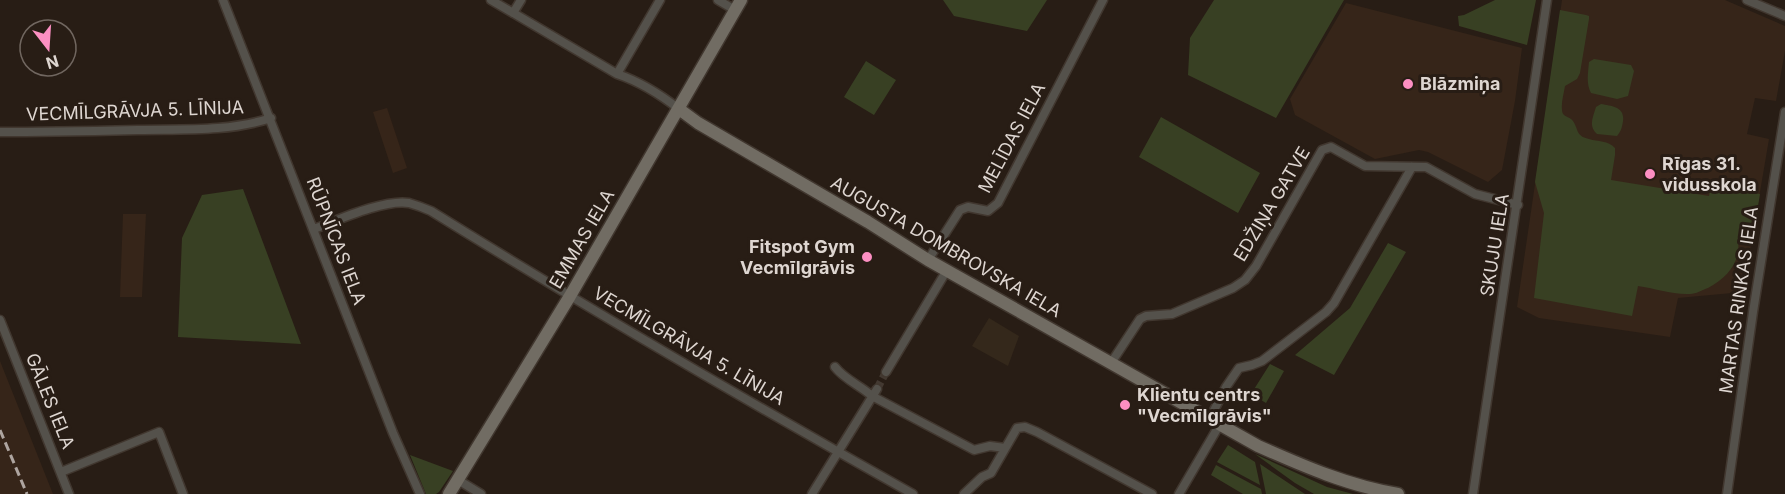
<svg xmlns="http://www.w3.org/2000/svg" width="1785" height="494" font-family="Inter,sans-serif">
<rect width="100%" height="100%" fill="#281d15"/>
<path fill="#34281b" d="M989 318 1019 336 1008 366 972 346Z"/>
<path fill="#362519" d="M1562 0H1725L1785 26V51L1776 101 1755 98 1747 134 1769 139 1743 292 1678 298 1670 337 1539 318 1517 307Z
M1346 3 1522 48 1515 101 1502 170 1488 182 1428 152 1419 150 1375 159 1295 115 1290 99Z
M387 108 407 168 393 173 373 112Z
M123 214H146L142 297H120Z
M0 361 53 494H0Z"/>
<path fill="#384023" d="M943 0H1047L1027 31 954 16Z
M1214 0H1344L1276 118 1188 75 1190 38Z
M1495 0H1536L1527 45 1459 26 1458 16 1464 15Z
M1560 10 1586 15 1589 16V19L1580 73 1577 79 1565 86C1564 93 1561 102 1562 110 1562 116 1567 116 1571 119 1579 126 1574 136 1589 139 1598 142 1608 140 1615 148V155L1611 180 1709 196 1711 186 1760 194 1755 224 1738 239C1741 262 1728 277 1708 288 1702 290 1696 294 1690 294 1673 295 1654 288 1638 286L1632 316 1534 298 1544 213 1535 182Z
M1594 59 1631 65 1634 71 1628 96 1617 99 1591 93C1586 84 1588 73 1589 62Z
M866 61 896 80 874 115 844 97Z
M1601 104C1612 106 1625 107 1623 121 1622 128 1621 131 1617 136L1597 134C1588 126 1593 117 1596 107Z
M1161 117 1260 173 1238 213 1139 157Z
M243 189 301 344 178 337 182 238 202 195Z
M1388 243 1406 252 1334 375 1295 355 1350 308Z
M1270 364 1284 371 1266 403 1251 394Z
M1228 445 1255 462 1260 485 1217 462Z
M1255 454 1327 487 1353 494H1314L1295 483Z
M410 455 453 471 439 492 436 494H426Z
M1260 464 1305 494H1266Z
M1216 465 1261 489 1262 494H1243L1211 475Z"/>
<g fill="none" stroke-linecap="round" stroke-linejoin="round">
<path stroke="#433931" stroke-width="8" stroke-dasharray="8 4" stroke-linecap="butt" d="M877 389 886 372"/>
<defs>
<path id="street" d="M223 0 393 433 420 494
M491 0 617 74C638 81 661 95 679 109
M718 0 735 10
M1747 0 1785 16
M513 13 521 0
M617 74 660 0
M0 132C46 132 92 131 138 130 181 129 229 132 271 118
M314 229C338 220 384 199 409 203 416 205 424 208 431 211 589 309 750 403 913 494
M928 260 960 210 968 207 988 211 998 203 1103 0
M0 320 69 494
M1111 363 1140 319 1146 316 1172 314 1233 288 1245 280 1256 266 1322 150 1331 147 1365 166 1426 167 1475 194 1518 205
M835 367C844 379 861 386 872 396L974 450 990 446 1005 448
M886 372 947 270
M1210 418 1226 387 1239 368 1252 365 1262 361 1326 312 1334 303 1412 167
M61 472 159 432 183 494
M458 480 481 494
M812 494 877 389
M964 494 982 477 991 473 1017 428 1025 427 1037 432 1152 494
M1179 494 1220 424
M1473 494 1547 0
M1727 494 1753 312 1785 112"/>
<path id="secondary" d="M679 109 698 123 868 222 928 260 1258 446C1303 466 1349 486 1398 494
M449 494 570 296 741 0"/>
</defs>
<use href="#street" stroke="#41372f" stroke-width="11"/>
<use href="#secondary" stroke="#41372f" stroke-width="15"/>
<use href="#street" stroke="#54514b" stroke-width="8"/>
<use href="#secondary" stroke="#716c63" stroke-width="12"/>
<path stroke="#aea5a0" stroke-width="3" stroke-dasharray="9 4.5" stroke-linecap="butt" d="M0 430 27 494"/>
</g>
<g fill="#fc8fc2" stroke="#281d15" stroke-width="2">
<circle cx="1408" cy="84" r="6"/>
<circle cx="1650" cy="174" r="6"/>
<circle cx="867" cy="257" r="6"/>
<circle cx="1125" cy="405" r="6"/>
</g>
<g text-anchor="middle" stroke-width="6" stroke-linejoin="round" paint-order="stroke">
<g font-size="18" font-weight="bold" fill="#ded6d1" stroke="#281d15" text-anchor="start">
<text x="1420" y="90">Blāzmiņa</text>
<text x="1662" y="170">Rīgas 31.<tspan x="1662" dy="21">vidusskola</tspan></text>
<text x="855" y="253" text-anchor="end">Fitspot Gym<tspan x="855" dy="21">Vecmīlgrāvis</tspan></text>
<text x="1137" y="401">Klientu centrs<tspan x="1137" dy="21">"Vecmīlgrāvis"</tspan></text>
</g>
<g font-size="18" fill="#ded6d1" stroke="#281d15">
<text transform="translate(135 111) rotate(-2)" y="6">VECMĪLGRĀVJA 5. LĪNIJA</text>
<text transform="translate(1012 138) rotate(-62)" y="6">MELĪDAS IELA</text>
<text transform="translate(1272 204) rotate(-59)" y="6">EDŽIŅA GATVE</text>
<text transform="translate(582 239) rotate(-60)" y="6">EMMAS IELA</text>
<text transform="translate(336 241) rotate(69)" y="6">RŪPNĪCAS IELA</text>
<text transform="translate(1495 245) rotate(-81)" y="6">SKUJU IELA</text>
<text transform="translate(946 247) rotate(30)" y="6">AUGUSTA DOMBROVSKA IELA</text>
<text transform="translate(1739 300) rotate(-82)" y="6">MARTAS RINKAS IELA</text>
<text transform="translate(689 346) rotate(30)" y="6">VECMĪLGRĀVJA 5. LĪNIJA</text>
<text transform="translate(50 401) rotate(68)" y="6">GĀLES IELA</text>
</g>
</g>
<g transform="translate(48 48) rotate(163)"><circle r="28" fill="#281d15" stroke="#716760" stroke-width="1.5"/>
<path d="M0-4.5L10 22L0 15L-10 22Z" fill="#fc8fc2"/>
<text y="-9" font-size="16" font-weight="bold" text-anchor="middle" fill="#ded6d1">N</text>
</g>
</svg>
